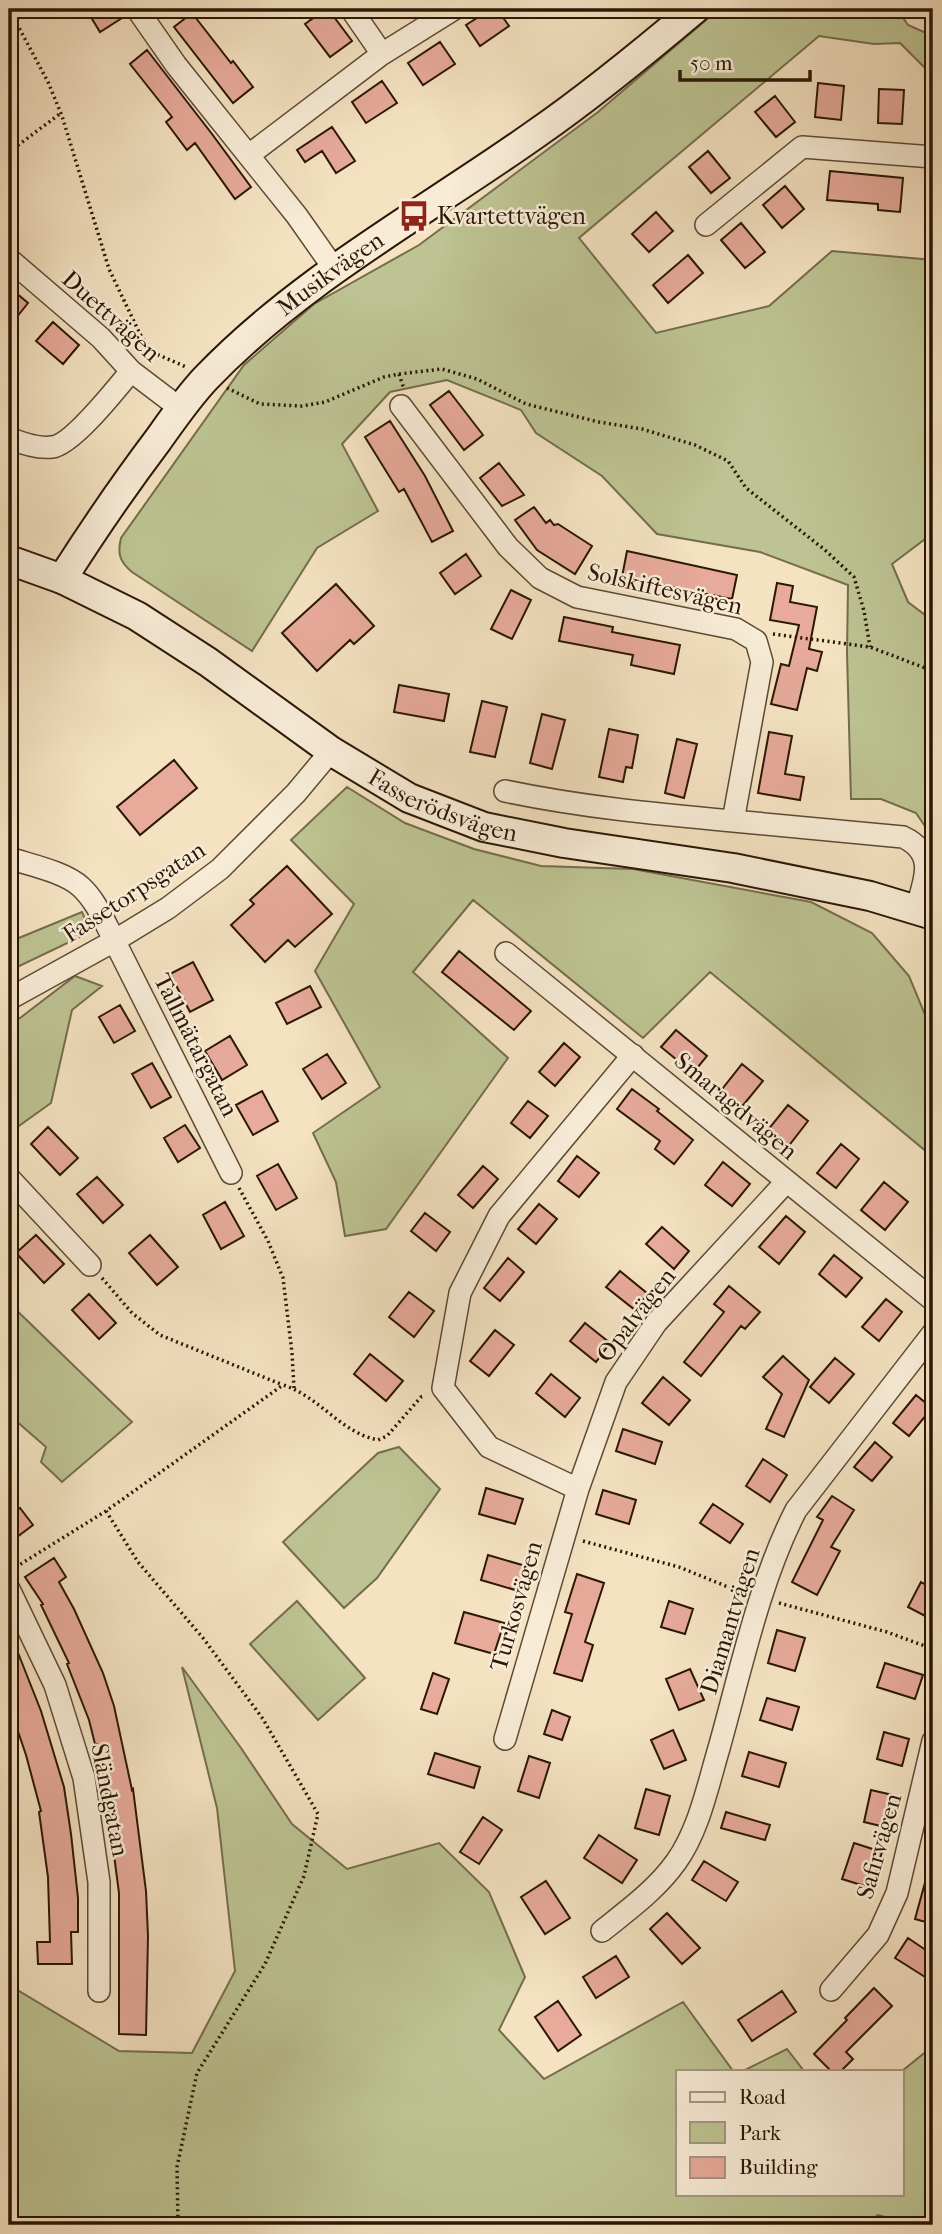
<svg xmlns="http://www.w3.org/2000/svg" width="942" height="2234" font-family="'IM FELL French Canon',serif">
<rect width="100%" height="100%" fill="#f4e2c1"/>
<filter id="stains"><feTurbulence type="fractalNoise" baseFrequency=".00286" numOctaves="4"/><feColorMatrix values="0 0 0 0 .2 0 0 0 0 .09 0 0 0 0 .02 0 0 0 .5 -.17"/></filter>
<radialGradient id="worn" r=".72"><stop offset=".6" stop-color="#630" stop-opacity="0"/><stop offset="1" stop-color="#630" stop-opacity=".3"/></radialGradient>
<path fill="#bdc392" stroke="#746d4c" stroke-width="2" d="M719 9H897L908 25 933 36V76L900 43 874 44 819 36 579 238 656 333 769 306 832 251 933 260V530L929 536 892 564 908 602 933 621V838L916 813 881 799H851L847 653 848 585 760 552 657 534 602 476 536 433 521 410 447 380 390 392 342 444 378 511 317 548 252 651 132 572C120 562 117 554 121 538L244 365 314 304 419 245 598 112Z
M347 787 405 823 474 849 541 866 633 869 811 902 872 933 909 976 933 1034V1157L710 972 643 1038 473 900 413 972 508 1058 386 1229 345 1236 336 1182 313 1133 380 1087 315 971 354 904 291 840Z
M82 912C87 920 85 928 82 936L9 971V942Z
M75 976 102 986 72 1010 51 1103 9 1133V1024L20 1018Z
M9 1303 132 1422 62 1482 41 1462 46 1447 15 1420 9 1419Z
M399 1447 440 1489 377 1578 344 1608 283 1542 378 1453Z
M297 1601 365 1678 318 1720 250 1644Z
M182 1667 241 1748 292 1824 347 1869 439 1843 489 1892 525 1977 499 2030 544 2079 683 2002 733 2071H678V2194H902V2071L933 2046V2225H914L878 2215 862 2225H9V1985L119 2051 192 2053 235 1971 217 1808Z
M787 2049 804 2071H743Z"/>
<path fill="#e7aa9b" stroke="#2a1706" stroke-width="2" d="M86 9H116L122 18 100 32Z
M326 9H328L352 41 330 57 305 24Z
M491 9H497L509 26 480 46 466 25Z
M192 13 231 63 233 61 253 87 233 103 174 27Z
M440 42 455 64 423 85 408 63Z
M147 50 212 134 251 187 235 199 195 143 187 150 166 122 172 117 130 64Z
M382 81 397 103 366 123 352 102Z
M818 83 844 86 841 120 815 117Z
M879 89 904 90 902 124 878 123Z
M775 96 795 122 776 137 755 112Z
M332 127 355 161 336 173 322 151 305 162 297 150Z
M708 151 730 178 711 193 689 167Z
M830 171 903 178 900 212 878 210V204L827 200Z
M785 186 804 209 782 228 763 205Z
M656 212 673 231 649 252 632 234Z
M741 223 765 252 745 268 721 240Z
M688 255 703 273 668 303 653 285Z
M9 287 28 303 9 327Z
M53 322 79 345 63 364 36 341Z
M449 391 483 435 464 450 430 405Z
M390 421 425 476 453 531 432 542 404 489 399 492 365 437Z
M499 463 524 495 502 506 480 478Z
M534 507 546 523 550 520 554 525 558 524 592 546 575 574 537 550 515 520Z
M627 551 737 575 732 599 622 577Z
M466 554 481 576 455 594 440 573Z
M777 583 793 586 790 602 817 607 809 649 822 652 817 671 807 668 797 710 771 704 781 664 789 666 799 625 770 620Z
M336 584 374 626 354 644 350 640 317 671 282 633Z
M511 590 531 600 512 639 491 629Z
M564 617 613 627 612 632 680 645 674 674 631 665 633 655 559 641Z
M399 685 449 694 444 721 394 712Z
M482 701 507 707 495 757 470 752Z
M542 714 565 720 552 769 530 763Z
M609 729 638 735 632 768 626 767 623 782 599 777Z
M769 732 792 736 785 774 804 777 800 800 758 793Z
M677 739 697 744 684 798 665 793Z
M174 760 197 788 140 835 117 807Z
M287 866 332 914 295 947 288 940 265 962 231 925 254 904 250 900Z
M459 951 531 1011 514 1030 442 972Z
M193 962 213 1000 190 1012 170 974Z
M310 986 321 1007 287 1024 276 1003Z
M120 1005 135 1031 114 1043 99 1017Z
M676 1030 707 1056 693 1073 661 1047Z
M230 1036 247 1065 222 1080 205 1051Z
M564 1043 580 1057 555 1086 539 1072Z
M327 1054 346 1083 322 1099 303 1069Z
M152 1063 171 1097 151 1108 132 1074Z
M742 1064 763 1081 740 1109 719 1093Z
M632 1089 659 1109 657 1111 693 1140 674 1164 655 1149 660 1141 617 1109Z
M262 1091 278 1121 253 1135 236 1105Z
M528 1101 548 1116 530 1138 511 1123Z
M788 1105 808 1121 787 1148 767 1131Z
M185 1125 200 1148 178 1162 164 1138Z
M48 1127 78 1158 60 1175 31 1144Z
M841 1144 859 1159 836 1188 817 1173Z
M577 1156 599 1173 579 1197 558 1181Z
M723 1162 750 1184 732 1206 705 1185Z
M278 1164 297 1198 276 1210 257 1176Z
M483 1166 498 1179 473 1208 458 1195Z
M97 1177 123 1205 103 1223 77 1194Z
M884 1182 908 1202 885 1230 861 1210Z
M225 1202 244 1236 221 1249 203 1215Z
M539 1204 557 1219 536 1244 518 1229Z
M425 1213 450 1232 436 1251 411 1231Z
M786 1216 805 1232 779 1264 759 1247Z
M662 1227 689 1251 674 1269 646 1244Z
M36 1235 64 1264 44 1283 16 1253Z
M150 1235 178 1267 157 1285 129 1253Z
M834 1255 862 1278 846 1297 819 1274Z
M508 1258 524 1272 500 1301 484 1288Z
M620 1271 648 1294 635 1310 606 1287Z
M729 1286 760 1312 745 1329 741 1326 701 1376 684 1362 724 1312 714 1304Z
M409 1292 434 1311 414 1337 389 1317Z
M89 1294 116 1323 99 1339 72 1310Z
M886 1299 902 1312 879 1341 862 1327Z
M585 1323 610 1343 596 1362 570 1341Z
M495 1330 514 1345 489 1376 470 1361Z
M370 1354 403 1381 386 1401 354 1374Z
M783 1356 809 1380 784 1437 766 1429 782 1394 763 1377Z
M835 1358 854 1374 829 1403 810 1387Z
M551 1374 580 1398 565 1417 536 1393Z
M663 1377 690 1400 669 1425 642 1403Z
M916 1395 932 1408 909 1436 893 1423Z
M623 1429 662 1442 655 1464 616 1451Z
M875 1442 892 1457 872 1481 854 1467Z
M763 1459 787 1475 770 1502 746 1486Z
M486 1488 523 1499 515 1524 479 1514Z
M603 1490 636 1500 629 1524 596 1514Z
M832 1496 854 1510 831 1547 840 1551 817 1595 792 1582 823 1520 817 1517Z
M9 1500 18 1509 20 1508 33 1525 9 1543Z
M713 1504 743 1524 730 1543 700 1523Z
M488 1555 529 1567 522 1592 481 1580Z
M54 1558 66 1577 59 1582 74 1609 103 1673 114 1706 132 1790 133 1789 146 1891 148 1936 146 2035 119 2034V1893L106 1794 108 1793 97 1744H95L89 1720 67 1664 69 1663 41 1605 43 1604 25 1577Z
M577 1574 604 1583 585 1642 593 1645 582 1681 554 1673 572 1614 565 1612Z
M921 1582 933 1589V1620L908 1607Z
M669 1601 693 1609 685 1634 661 1627Z
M464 1612 504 1623 494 1654 455 1643Z
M9 1630 41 1711 64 1787 71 1834 78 1898V1932H71L72 1964H38L37 1942H50L48 1877 39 1812 41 1811 26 1755 9 1705Z
M777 1630 805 1638 795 1671 768 1663Z
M885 1663 923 1675 915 1699 877 1687Z
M690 1669 704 1700 679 1710 666 1679Z
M433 1673 449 1679 437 1714 421 1709Z
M767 1698 799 1707 792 1730 760 1720Z
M552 1710 570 1717 562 1740 544 1734Z
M673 1730 686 1760 664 1769 651 1740Z
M884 1732 909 1739 902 1766 877 1759Z
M749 1752 786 1763 779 1787 742 1776Z
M435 1753 480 1767 474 1788 428 1774Z
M529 1756 550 1763 539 1798 518 1791Z
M646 1789 670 1796 659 1835 635 1828Z
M871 1790 897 1796 889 1828 864 1822Z
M726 1812 770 1825 765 1840 721 1828Z
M483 1817 502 1830 479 1864 460 1852Z
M599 1835 637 1860 622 1883 584 1858Z
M854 1843 882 1852 871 1888 842 1879Z
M704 1861 738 1882 726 1901 692 1880Z
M929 1868H933V1924L915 1919Z
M546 1881 570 1918 545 1934 521 1897Z
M667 1913 700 1948 682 1964 650 1929Z
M908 1938 933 1955V1982L895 1958Z
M616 1956 629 1977 596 1998 583 1977Z
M874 1988 892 2006 846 2052 853 2059 841 2071H831L814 2054 847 2020 845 2018Z
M782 1991 796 2012 752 2041 738 2020Z
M558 2001 581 2035 558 2051 535 2017Z"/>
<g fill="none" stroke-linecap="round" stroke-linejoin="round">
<defs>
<path id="street" d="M137 9 176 65 297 216 335 270
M382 54 454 9
M249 155 382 54 351 9
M706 225 802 147 933 157
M9 259 101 338 131 371 181 409
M401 406 508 547 540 578 577 597 736 629 756 641 762 662 733 821C656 814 581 807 505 791
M9 438C21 443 38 449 52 447 72 445 117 388 131 371
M733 821 903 837C937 853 925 880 916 909
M9 858C30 865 65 872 81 887 93 898 101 914 108 928L231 1173
M506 953 933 1300
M9 999 114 941 168 908 220 869 296 793 331 751
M633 1055 499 1216 460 1293 443 1388 489 1447 578 1489 616 1382 656 1323 786 1182
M9 1178 90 1265
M9 1589 55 1685 84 1778 99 1882V1991
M505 1739 578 1489
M602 1931C628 1910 656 1890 676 1862 699 1830 708 1785 719 1748 741 1670 759 1582 796 1510L933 1333
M831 1990 878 1935 897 1893 933 1741"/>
<g id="secondary">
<path id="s1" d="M9 560 62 579 137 616 208 662 331 751 409 798 484 827 564 843 733 868 870 896 933 915"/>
<path id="s2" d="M62 579C92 532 124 485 158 440 173 419 188 397 206 378 302 278 426 212 537 133 592 95 644 52 695 9"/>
</g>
</defs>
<use href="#street" stroke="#5c4a35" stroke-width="24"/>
<use href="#secondary" stroke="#2a1706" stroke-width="32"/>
<path stroke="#2a1706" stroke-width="3.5" stroke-dasharray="2 3.5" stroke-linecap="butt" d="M9 9 48 82 62 116 109 269 140 334 152 352 186 367
M9 152 61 113
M399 374 442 369 477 379 526 404 599 422 642 429 695 445 728 461 746 488 825 550 854 577 864 611 870 647
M227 388 260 404 302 406 325 402 384 377 399 374 404 389
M773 634 870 647 933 671
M239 1188 268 1241 283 1278 292 1353 294 1388
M102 1278 132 1313 160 1335 283 1385
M106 1511 138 1562 203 1638 263 1719 318 1814 304 1876 265 1964 197 2073 177 2167 178 2225
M583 1541 679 1567 745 1594
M11 1570 106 1511 283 1385C319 1396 341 1433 378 1440L387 1436 421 1397 425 1396
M779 1603 887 1632 933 1649"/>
<use href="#street" stroke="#f8ecd7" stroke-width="21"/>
<use href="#secondary" stroke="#f8ecd7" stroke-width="28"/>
</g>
<defs>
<symbol id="bus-bare" viewBox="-9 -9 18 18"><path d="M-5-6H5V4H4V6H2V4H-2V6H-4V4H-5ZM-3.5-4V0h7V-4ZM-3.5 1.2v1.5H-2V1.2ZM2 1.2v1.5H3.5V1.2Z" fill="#8f2418" stroke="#f8ecd7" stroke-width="2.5" paint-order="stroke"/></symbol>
</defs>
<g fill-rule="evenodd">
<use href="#bus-bare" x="392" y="194" width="44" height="44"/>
</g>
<g text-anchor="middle" stroke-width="5" stroke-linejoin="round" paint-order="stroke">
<g font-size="24" fill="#2a1706" stroke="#f8ecd7" text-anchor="start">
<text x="437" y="224">Kvartettvägen</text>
</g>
<g font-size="24" fill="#2a1706" stroke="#f8ecd7">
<text dy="8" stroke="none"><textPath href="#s2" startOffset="410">Musikvägen</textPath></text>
<text transform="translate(111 316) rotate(42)" y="8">Duettvägen</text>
<text transform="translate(665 589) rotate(13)" y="8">Solskiftesvägen</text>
<text dy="8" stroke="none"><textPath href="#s1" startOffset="502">Fasserödsvägen</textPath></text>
<text transform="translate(134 892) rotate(-33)" y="8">Fassetorpsgatan</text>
<text transform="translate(196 1045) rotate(63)" y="8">Tallmätargatan</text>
<text transform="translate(736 1106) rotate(40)" y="8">Smaragdvägen</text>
<text transform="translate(636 1315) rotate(-52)" y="8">Opalvägen</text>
<text transform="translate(516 1606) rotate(-74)" y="8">Turkosvägen</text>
<text transform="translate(730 1621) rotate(-73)" y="8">Diamantvägen</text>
<text transform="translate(110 1800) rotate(79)" y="8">Sländgatan</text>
<text transform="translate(879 1846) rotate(-74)" y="8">Safirvägen</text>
</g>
</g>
<rect width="942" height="2234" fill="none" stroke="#f4e2c1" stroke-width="35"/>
<rect x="10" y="10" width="921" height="2213" fill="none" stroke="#2a1706" stroke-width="3.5"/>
<rect x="18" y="18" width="907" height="2199" fill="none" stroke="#2a1706" stroke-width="2"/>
<rect x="676" y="2070" width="228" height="126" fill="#f8ecd7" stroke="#a69783" stroke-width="2"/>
<rect x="690" y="2092" width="35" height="10" fill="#f8ecd7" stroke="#a69783" stroke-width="2"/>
<text x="739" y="2104" font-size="21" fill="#2a1706">Road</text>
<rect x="690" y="2122" width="35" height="21" fill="#bdc392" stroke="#a69783" stroke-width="2"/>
<text x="739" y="2140" font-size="21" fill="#2a1706">Park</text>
<rect x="690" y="2157" width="35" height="21" fill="#e7aa9b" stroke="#a69783" stroke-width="2"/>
<text x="739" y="2174" font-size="21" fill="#2a1706">Building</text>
<path d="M680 70v10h130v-10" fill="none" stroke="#2a1706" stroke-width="3.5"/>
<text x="690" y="70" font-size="21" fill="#2a1706" stroke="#f8ecd7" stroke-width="5" paint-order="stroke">50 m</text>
<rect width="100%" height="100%" filter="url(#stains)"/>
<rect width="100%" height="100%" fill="url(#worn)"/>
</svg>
